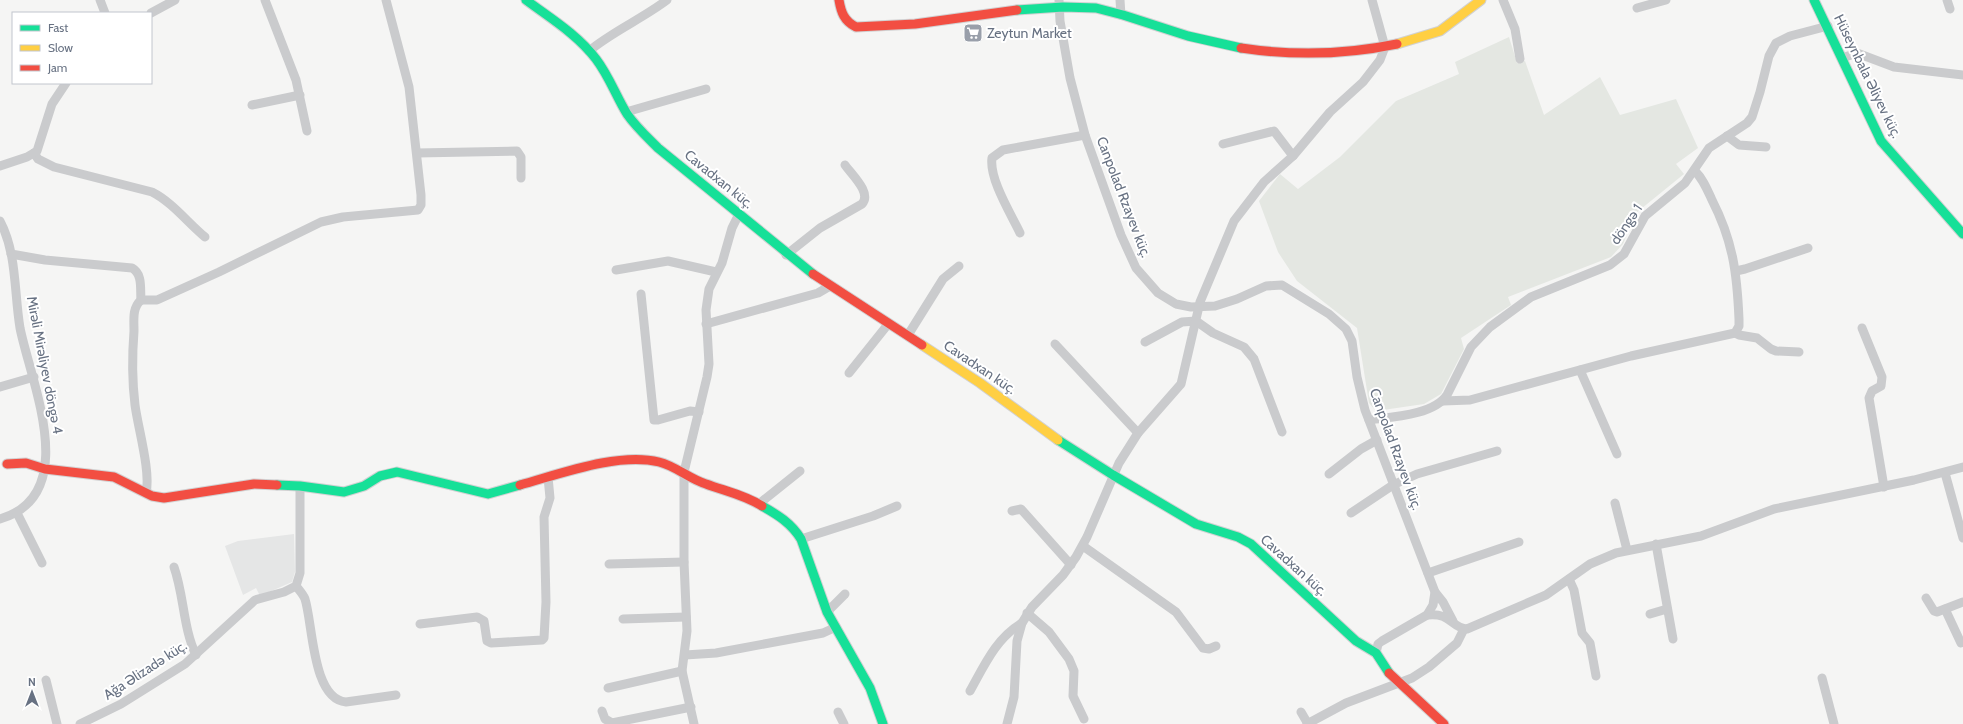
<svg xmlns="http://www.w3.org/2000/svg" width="1963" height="724" viewBox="0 0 1963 724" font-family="Cabin,sans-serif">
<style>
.built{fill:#e5e6e6}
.green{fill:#e4e7e2}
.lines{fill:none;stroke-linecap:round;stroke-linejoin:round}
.fast-casing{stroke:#d1d1d2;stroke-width:11}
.slow-casing{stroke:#d1d1d2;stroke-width:11}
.jam-casing{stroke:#d1d1d2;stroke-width:11}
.street{stroke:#cacbcd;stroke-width:9}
.fast{stroke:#16e098;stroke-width:9}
.slow{stroke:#ffcf43;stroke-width:9}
.jam{stroke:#f24e42;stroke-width:9}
.labels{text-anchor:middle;stroke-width:4;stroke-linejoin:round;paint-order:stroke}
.poi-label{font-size:14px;fill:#677182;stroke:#fff;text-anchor:start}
.street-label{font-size:14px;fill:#677182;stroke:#fff}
</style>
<rect width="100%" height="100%" fill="#f5f5f4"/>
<polygon class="built" points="294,534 295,572 292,582 260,596 256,588 243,595 225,546 238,541"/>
<polygon class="green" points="1509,37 1517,63 1525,61 1544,115 1600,77 1620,115 1676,99 1698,148 1676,164 1684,174 1636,213 1623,244 1611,257 1508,297 1511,305 1461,338 1464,349 1441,394 1424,404 1376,411 1369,403 1357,328 1297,281 1278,252 1259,201 1280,174 1298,189 1340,157 1396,101 1459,74 1455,62"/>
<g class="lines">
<g class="fast-casing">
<g id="fast">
<path d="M 526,0 C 550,18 577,34 596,59 C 609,76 616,96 627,114 C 636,127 647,137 658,148 L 813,274"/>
<polyline points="1814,0 1881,141 1963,234"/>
<polyline points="1017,10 1063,7 1096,8 1123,15 1188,36 1241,48"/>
<polyline points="1058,440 1113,475 1196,524 1238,537 1251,544 1356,641 1376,653 1389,673"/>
<polyline points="277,485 300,486 344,492 364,486 380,476 397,472 488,494 520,485"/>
<path d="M 762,506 C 778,515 791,523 801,539 L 827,612 L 870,688 L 883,724"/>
</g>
</g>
<g class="slow-casing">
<g id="slow">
<polyline points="1397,44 1440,31 1481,0"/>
<polyline points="922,345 980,383 1058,440"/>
</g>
</g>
<g class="jam-casing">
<g id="jam">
<path d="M 839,0 C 841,12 844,21 856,27 L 915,24 L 1017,10"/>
<path d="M 1241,48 C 1294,56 1344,55 1397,44"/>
<polyline points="813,274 922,345"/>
<polyline points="7,464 26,463 45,469 114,477 152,496 164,498 254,484 277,485"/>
<path d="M 520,485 C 560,474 618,452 659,462 C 676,466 689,479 706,484 C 725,491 745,495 762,506"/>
<polyline points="1389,673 1444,724"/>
</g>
</g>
<g class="street">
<polyline points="100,0 105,13"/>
<polyline points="265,0 296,80 307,131"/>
<polyline points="1059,0 1060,21 1070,78 1085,135 1121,235 1136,268 1158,293 1176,304 1191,307 1215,306 1237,299 1266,286 1282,285 1329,314 1346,329 1352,341 1357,377 1365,410 1435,592 1433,605 1427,615 1382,641 1378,644 1376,653"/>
<polyline points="1120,0 1121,15"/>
<polyline points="1503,0 1515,29 1520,59"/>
<polyline points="1947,0 1950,9"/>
<polyline points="1637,8 1666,0"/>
<polyline points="151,13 175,0"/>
<path d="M 589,51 C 613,31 642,19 667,0"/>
<polyline points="1842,58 1857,53 1894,67 1963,75"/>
<polyline points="252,105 300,95"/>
<polyline points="626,112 706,89"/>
<polyline points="1727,136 1739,145 1766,147"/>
<polyline points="1223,144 1274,131 1293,156"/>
<path d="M 34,153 L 38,159 L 54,167 L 152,192 C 172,202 188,223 205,237"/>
<polyline points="417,153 517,151 521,157 521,178"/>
<polyline points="0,166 27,157 37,151 52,104 66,83"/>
<path d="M 0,221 C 17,253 14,292 20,328 C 31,383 82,495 0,519"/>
<path d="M 1020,233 C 1011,214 989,179 992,158 L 1003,150 L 1085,135"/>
<path d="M 11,254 L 45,260 L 132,268 C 143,274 140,289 141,300 L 157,300 L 219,272 L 321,222 L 343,217 L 418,210 L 421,205 L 421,195 L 409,87 L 386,0"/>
<path d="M 786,255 L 820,228 L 862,204 C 872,193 852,175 845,165"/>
<polyline points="616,270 668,261 716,272"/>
<polyline points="1736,271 1745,269 1808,248"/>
<polyline points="641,294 654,420 658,420 690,411 699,412"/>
<path d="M 141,300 C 132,308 134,320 134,331 C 132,356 132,380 135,405 C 138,428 151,472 146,493"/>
<polyline points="706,324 818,293 830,286"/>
<polyline points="1862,328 1882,377 1881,386 1872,391 1869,398 1884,487"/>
<polyline points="1735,333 1739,335 1757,338 1771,349 1776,351 1799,352"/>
<polyline points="908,335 943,279 959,266"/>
<polyline points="1145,342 1182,322 1196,321 1213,333 1244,347 1254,359 1282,432"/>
<polyline points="1055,344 1138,433"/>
<polyline points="1580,370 1617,454"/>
<polyline points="849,373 889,323"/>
<polyline points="0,387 34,377"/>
<path d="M 1443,401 L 1470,400 L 1631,356 L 1735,333 L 1739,326 L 1739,319 C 1737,273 1733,241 1712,200 C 1707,189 1703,179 1695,171"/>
<path d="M 1369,420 C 1392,417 1434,415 1447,395 L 1471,347 L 1490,327 L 1531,297 L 1610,265 L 1624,254 L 1645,216 L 1685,183 L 1709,148 L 1747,123 L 1752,117 L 1760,92 L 1769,56 L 1776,43 L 1790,36 L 1828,26"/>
<polyline points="1945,473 1963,538"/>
<polyline points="1329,474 1361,449 1377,440"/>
<polyline points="760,503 800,471"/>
<polyline points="1615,503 1627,550"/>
<polyline points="1012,511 1021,509 1071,565"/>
<polyline points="17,513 42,563"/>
<polyline points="1351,513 1393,485 1417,474 1497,451"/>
<polyline points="801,539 873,516 897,506"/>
<polyline points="1656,544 1673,639"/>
<polyline points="1083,546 1176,612 1203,648 1209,649 1216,646"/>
<polyline points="609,564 684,562"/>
<path d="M 174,567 C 184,595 183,628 196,655"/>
<polyline points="1428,573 1519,542"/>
<polyline points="1569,579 1574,590 1582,633 1590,643 1596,676"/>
<path d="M 296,586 C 299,590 303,594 305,599 C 313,624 312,699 346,702 L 396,695"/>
<polyline points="1435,592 1443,602 1453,621"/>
<polyline points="1926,598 1934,611 1937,612 1963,602"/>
<polyline points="1945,609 1961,643"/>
<polyline points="827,612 845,594"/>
<polyline points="1027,613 1049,632 1069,659 1074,671 1073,696 1084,719"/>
<polyline points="1650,614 1667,609"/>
<path d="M 1427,615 C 1451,612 1451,628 1467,629 L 1546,595 L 1590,564 L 1616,553 L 1701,536 L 1774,509 L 1914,480 L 1963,467"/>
<polyline points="623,619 686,617"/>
<polyline points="420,624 477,617 484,621 487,641 491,643 542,640 544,638 546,602 544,517 550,498 548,477"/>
<polyline points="685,655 716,653 823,633 836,627"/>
<polyline points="1822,678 1834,724"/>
<polyline points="46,680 57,724"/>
<polyline points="608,688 682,671"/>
<path d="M 970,691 C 984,666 996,638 1022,623"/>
<polyline points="602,711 605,719 612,723 691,707"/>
<polyline points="838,712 844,724"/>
<polyline points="1301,712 1308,724"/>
<polyline points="80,724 121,704 185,664 255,600 284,592 296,586 300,573 300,486"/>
<polyline points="694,724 682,671 687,631 684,562 684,472 707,377 709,364 706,310 709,289 722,263 732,228 739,214"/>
<polyline points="1007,724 1014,697 1017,641 1022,623 1032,607 1063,575 1076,557 1087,537 1119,463 1138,433 1181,384 1200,302 1234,221 1264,182 1293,156 1330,112 1363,82 1380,60 1385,47 1372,0"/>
<polyline points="1307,724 1346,703 1412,678 1429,667 1457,643 1464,629"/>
</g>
<use href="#fast" class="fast"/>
<use href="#slow" class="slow"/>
<use href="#jam" class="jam"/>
</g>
<defs>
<g id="supermarket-square" transform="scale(1)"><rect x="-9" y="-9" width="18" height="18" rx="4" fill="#999faa" stroke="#fff"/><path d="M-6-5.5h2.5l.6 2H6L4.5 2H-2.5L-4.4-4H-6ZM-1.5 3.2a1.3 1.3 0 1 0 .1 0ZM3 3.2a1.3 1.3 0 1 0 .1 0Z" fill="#fff"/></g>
</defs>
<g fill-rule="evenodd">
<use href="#supermarket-square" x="973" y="33"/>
</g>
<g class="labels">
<g class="poi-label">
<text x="987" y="38">Zeytun Market</text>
</g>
<g class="street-label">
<text transform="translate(1868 76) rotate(64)" y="5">Hüseynbala Əliyev küç.</text>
<text transform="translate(719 179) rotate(39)" y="5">Cavadxan küç.</text>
<text transform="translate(1124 197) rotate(69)" y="5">Canpolad Rzayev küç.</text>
<text transform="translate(1626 224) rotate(-56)" y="5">döngə 1</text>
<text transform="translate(45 365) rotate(79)" y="5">Mirəli Mirəliyev döngə 4</text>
<text transform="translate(980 367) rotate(34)" y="5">Cavadxan küç.</text>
<text transform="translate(1396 449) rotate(70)" y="5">Canpolad Rzayev küç.</text>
<text transform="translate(1294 565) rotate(42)" y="5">Cavadxan küç.</text>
<text transform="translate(145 670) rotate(-33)" y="5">Ağa Əlizadə küç.</text>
</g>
</g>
<rect x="12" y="12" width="140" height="72" fill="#ffffff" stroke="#c2c6cd"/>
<rect x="20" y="25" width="20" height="6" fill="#16e098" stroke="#c2c6cd"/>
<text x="48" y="32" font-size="12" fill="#677182">Fast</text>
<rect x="20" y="45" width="20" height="6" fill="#ffcf43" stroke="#c2c6cd"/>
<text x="48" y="52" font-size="12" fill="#677182">Slow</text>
<rect x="20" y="65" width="20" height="6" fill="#f24e42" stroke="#c2c6cd"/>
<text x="48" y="72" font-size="12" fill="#677182">Jam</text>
<g transform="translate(32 692)" stroke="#ffffff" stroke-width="3" paint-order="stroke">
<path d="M0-3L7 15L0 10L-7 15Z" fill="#677182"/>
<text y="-6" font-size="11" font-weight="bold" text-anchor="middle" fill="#677182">N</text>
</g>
</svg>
